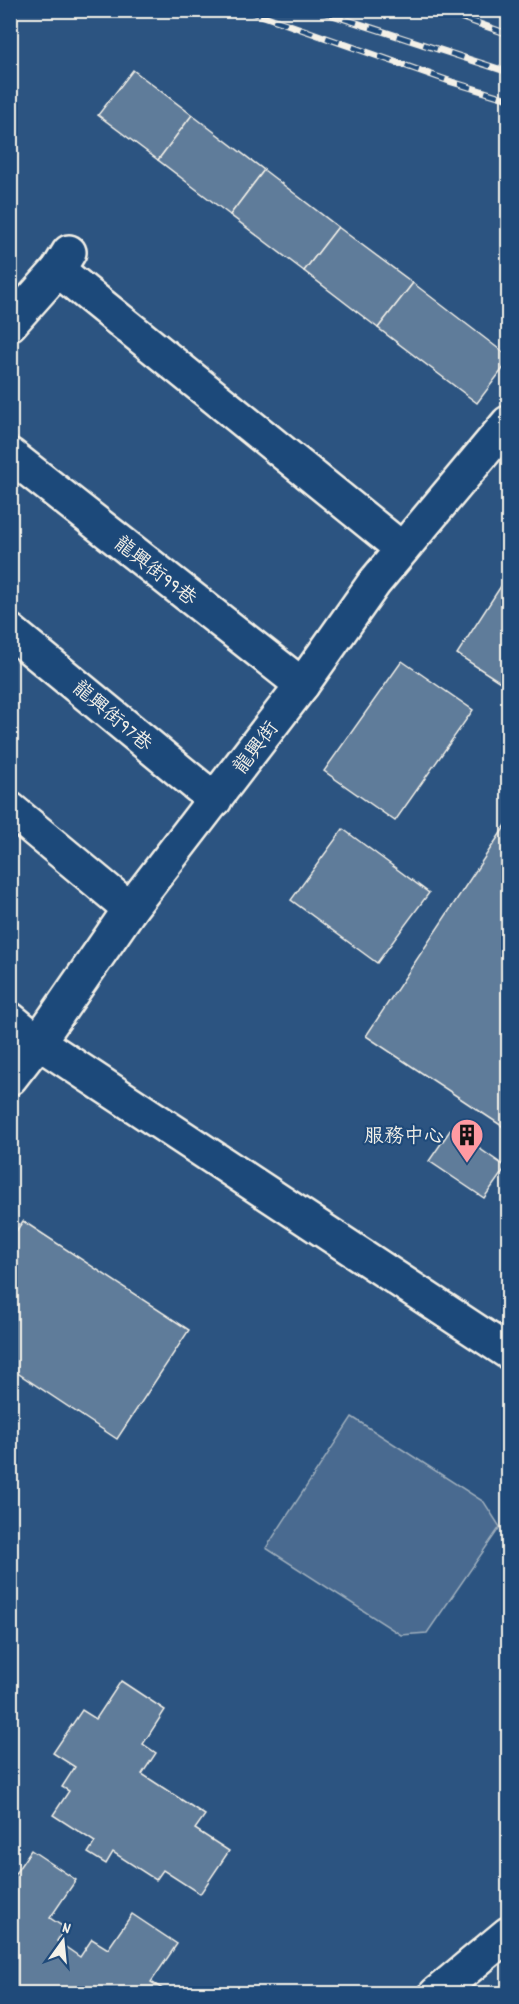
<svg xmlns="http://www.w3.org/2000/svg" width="519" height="2004" viewBox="0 0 519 2004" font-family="Dekko,'LXGW WenKai TC',sans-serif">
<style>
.green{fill:#496b90;stroke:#9eaebc;stroke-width:1.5}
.building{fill:#5e7b9a;stroke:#f4f1e8;stroke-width:1.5}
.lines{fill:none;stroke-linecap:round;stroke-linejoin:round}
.street-casing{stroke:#f4f1e8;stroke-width:38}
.secondary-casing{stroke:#f4f1e8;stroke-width:38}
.street{stroke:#1f4a7a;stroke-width:33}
.secondary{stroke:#1f4a7a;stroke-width:33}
.rail-casing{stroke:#f4f1e8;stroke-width:7}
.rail{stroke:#1f4a7a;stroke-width:4.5;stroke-dasharray:14;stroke-linecap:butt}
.labels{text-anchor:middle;stroke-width:4.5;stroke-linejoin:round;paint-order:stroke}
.street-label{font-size:20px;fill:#f4f1e8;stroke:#1f4a7a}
.poi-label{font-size:20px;fill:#f4f1e8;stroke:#1f4a7a;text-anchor:end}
</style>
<rect width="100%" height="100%" fill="#2c5481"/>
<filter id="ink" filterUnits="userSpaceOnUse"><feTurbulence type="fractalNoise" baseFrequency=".0167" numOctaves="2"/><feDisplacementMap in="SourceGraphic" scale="12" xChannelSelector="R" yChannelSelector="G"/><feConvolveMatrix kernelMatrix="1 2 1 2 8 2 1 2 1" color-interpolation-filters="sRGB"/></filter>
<g filter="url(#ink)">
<polygon class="green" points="352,1417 484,1502 500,1527 427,1633 401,1635 266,1548"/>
<g class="building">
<polygon points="133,70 192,115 158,160 98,115"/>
<polygon points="192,115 264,170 230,215 158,160"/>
<polygon points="264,170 338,227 304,271 230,215"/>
<polygon points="338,227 413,283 378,328 304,271"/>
<polygon points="413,283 508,356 508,362 477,403 378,328"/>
<polygon points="501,586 508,590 508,687 457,654"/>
<polygon points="402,661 473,710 395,821 324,771"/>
<polygon points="508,822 508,1130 366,1036"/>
<polygon points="343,829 429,893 377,963 291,900"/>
<polygon points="451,1129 506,1167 484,1198 429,1161"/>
<polygon points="23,1221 189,1330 117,1439 10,1368 10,1240"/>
<polygon points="121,1681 165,1710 143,1744 156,1753 142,1774 205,1815 195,1829 229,1851 200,1894 163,1870 156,1880 113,1852 106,1864 88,1853 95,1842 53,1815 69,1791 62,1787 75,1767 53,1753 82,1710 96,1719"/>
<polygon points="31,1850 76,1880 50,1918 65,1928 57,1941 80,1957 92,1939 108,1949 132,1914 177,1944 151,1982 166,1991 164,1994 10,1994 10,1881"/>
</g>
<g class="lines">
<g class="street-casing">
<g id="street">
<polyline points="58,270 402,549"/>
<polyline points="10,324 58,270 69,252"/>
<polyline points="10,455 302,685"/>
<polyline points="10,631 215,800"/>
<polyline points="10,809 130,909"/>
<polyline points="10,1019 38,1042 508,1352"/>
<polyline points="10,1078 38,1042 130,909 302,685 374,583 508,423"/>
</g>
</g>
<g class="secondary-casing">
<polyline id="secondary" points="436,1994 508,1934"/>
</g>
<use href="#street" class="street"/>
<use href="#secondary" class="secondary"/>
<g class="rail-casing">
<g id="rail">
<polyline points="247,10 452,82 508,99"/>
<polyline points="317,10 508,72"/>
<polyline points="440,10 508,34"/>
</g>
</g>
<use href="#rail" class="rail"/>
</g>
</g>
<defs>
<g id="building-pin" transform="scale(1.725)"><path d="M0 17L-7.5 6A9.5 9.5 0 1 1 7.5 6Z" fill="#ff9aa2" stroke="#1f4a7a"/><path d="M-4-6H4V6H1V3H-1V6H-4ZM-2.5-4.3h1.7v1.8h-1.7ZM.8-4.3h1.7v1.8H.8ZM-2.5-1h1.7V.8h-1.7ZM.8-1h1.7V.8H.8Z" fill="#111"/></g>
</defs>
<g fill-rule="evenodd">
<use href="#building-pin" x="467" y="1135"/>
</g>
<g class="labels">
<g class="street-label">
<text transform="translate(156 570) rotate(38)" y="7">龍興街99巷</text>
<text transform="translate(113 715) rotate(40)" y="7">龍興街97巷</text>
<text transform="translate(255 747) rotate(-53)" y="7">龍興街</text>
</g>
<g class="poi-label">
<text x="444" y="1142">服務中心</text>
</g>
</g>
<rect width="519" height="2004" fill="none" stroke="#1f4a7a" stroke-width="36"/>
<rect x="18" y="18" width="483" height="1968" fill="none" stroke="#f4f1e8" stroke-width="2" filter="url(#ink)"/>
<g transform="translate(63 1941) rotate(15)" stroke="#1f4a7a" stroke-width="4.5" paint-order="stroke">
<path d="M0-4.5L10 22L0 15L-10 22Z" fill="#f4f1e8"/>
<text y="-9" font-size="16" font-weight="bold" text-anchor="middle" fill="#f4f1e8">N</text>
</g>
</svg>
